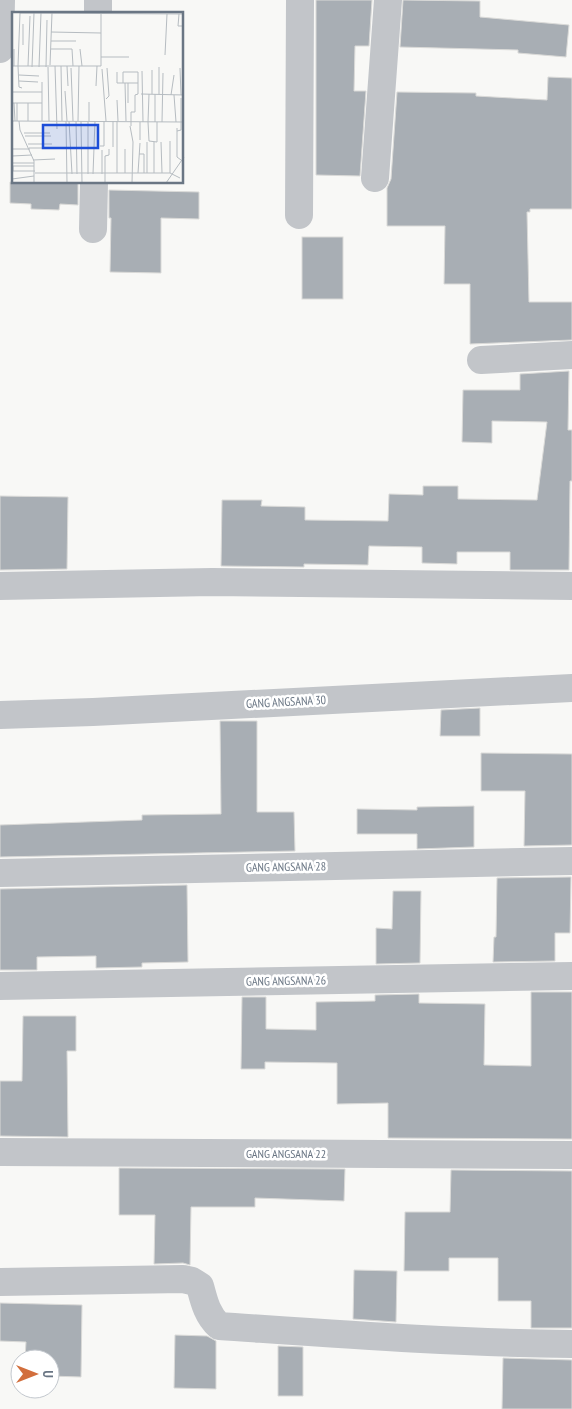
<svg xmlns="http://www.w3.org/2000/svg" width="572" height="1409" viewBox="0 0 572 1409" font-family="'PT Sans Narrow',sans-serif">
<style>
.building{fill:#a8aeb4;stroke:#dadad8}
.lines{fill:none;stroke-linecap:round;stroke-linejoin:round}
.minor{stroke:#c2c5c9;stroke-width:28}
.labels{text-anchor:middle;stroke-width:5;stroke-linejoin:round;paint-order:stroke}
.street-label{font-size:12px;fill:#6a7684;stroke:#fff}
.inset-road{fill:none;stroke:#b6bcc1;stroke-width:1}
.view{fill:#1d4ed8;fill-opacity:0.15;stroke:#1d4ed8;stroke-width:2.5}
.inset-edge{fill:none;stroke:#6a7684;stroke-width:2.5}
</style>
<rect width="100%" height="100%" fill="#f8f8f6"/>
<g class="building">
<polygon points="316,0 372,0 369,46 355,46 354,91 366,91 360,176 316,175"/>
<polygon points="403,0 480,1 480,17 569,25 566,57 518,53 518,50 400,47"/>
<polygon points="548,77 572,78 572,209 530,209 530,212 527,212 529,302 572,302 572,340 470,344 470,284 444,284 445,226 387,226 387,188 391,179 397,92 476,93 476,96 547,100"/>
<polygon points="10,182 78,182 78,205 60,204 59,210 31,209 31,204 10,203"/>
<polygon points="109,190 199,192 199,219 161,218 161,273 110,272 111,218 109,218"/>
<rect x="302" y="237" width="41" height="62"/>
<polygon points="569,371 568,430 572,430 572,481 570,481 569,570 510,570 510,552 457,552 457,564 422,563 422,547 369,546 368,565 304,564 304,567 221,566 222,500 262,500 261,506 305,507 305,520 388,521 389,494 423,495 423,486 458,486 458,499 537,500 547,422 492,421 492,443 462,442 463,390 520,390 520,374"/>
<polygon points="0,496 68,497 67,569 0,570"/>
<polygon points="480,708 480,736 440,736 441,710"/>
<polygon points="220,721 257,721 257,812 294,812 295,851 0,857 0,825 142,820 142,815 221,814"/>
<polygon points="481,753 572,754 572,845 524,846 525,791 481,791"/>
<polygon points="474,806 474,847 417,849 417,834 357,834 357,809 417,810 417,807"/>
<polygon points="571,877 570,933 555,933 555,961 493,962 494,937 496,937 497,878"/>
<polygon points="187,885 188,962 142,963 142,967 96,968 96,956 37,957 37,970 0,970 0,889"/>
<polygon points="393,891 421,891 420,963 376,964 376,928 392,929"/>
<polygon points="531,992 572,992 572,1139 388,1138 388,1103 337,1104 337,1063 265,1062 265,1069 241,1069 242,997 266,997 266,1029 316,1030 316,1002 375,1001 375,995 419,994 419,1003 485,1004 484,1065 531,1066"/>
<polygon points="23,1016 76,1016 76,1051 67,1051 68,1137 0,1136 0,1081 22,1081"/>
<polygon points="119,1168 345,1169 344,1201 255,1198 255,1207 191,1207 190,1265 183,1263 154,1264 155,1215 119,1215"/>
<polygon points="451,1170 572,1171 572,1328 531,1328 531,1301 498,1301 498,1258 449,1258 449,1271 404,1271 405,1212 450,1212"/>
<polygon points="354,1270 397,1271 396,1322 353,1319"/>
<polygon points="0,1303 82,1305 81,1377 50,1376 50,1359 25,1359 26,1342 0,1341"/>
<polygon points="175,1335 207,1336 216,1341 216,1389 174,1388"/>
<polygon points="278,1346 303,1347 303,1396 278,1396"/>
<polygon points="503,1358 572,1360 572,1409 502,1409"/>
</g>
<g class="lines">
<g class="minor">
<polyline points="98,14 98,0"/>
<polyline points="0,49 1,0"/>
<polyline points="375,178 388,0"/>
<polyline points="299,215 300,0"/>
<polyline points="93,229 94,182"/>
<polyline points="481,360 572,355"/>
<polyline points="0,586 212,582 572,586"/>
<polyline points="0,715 93,712 572,688"/>
<polyline points="0,873 572,861"/>
<polyline points="0,986 572,976"/>
<polyline points="0,1152 572,1155"/>
<path d="M 0,1282 L 183,1279 L 192,1281 L 200,1286 C 204,1301 207,1315 219,1326 C 337,1334 454,1343 572,1344"/>
</g>
</g>
<g class="labels">
<g class="street-label">
<text transform="translate(286 702) rotate(-3)" y="4">GANG ANGSANA 30</text>
<text transform="translate(286 867) rotate(-1)" y="4">GANG ANGSANA 28</text>
<text transform="translate(286 981) rotate(-1)" y="4">GANG ANGSANA 26</text>
<text x="286" y="1158">GANG ANGSANA 22</text>
</g>
</g>
<g transform="translate(12 12)">
<rect width="171" height="171" fill="#f8f8f6"/>
<path class="inset-road" d="M 8,1 L 172,2M 167,2 L 166,14 L 172,14M 39,20 L 89,21M 39,29 L 64,29M 11,33 L 11,12M 39,37 L 60,37 L 61,54M 68,37 L 70,54M 153,43 L 155,2M 89,45 L 117,45M 38,53 L 40,1M 0,54 L 89,54 L 89,2M 2,54 L 2,37M 6,54 L 8,1M 6,54 L 7,75 L 10,76M 16,54 L 18,4M 43,54 L 45,117M 49,54 L 50,109M 55,54 L 56,74M 20,55 L 22,1M 27,55 L 29,1M 34,55 L 35,8M 36,55 L 37,109M 147,55 L 147,82M 59,56 L 61,109M 168,56 L 169,83M 90,57 L 94,109M 130,59 L 131,110M 105,60 L 105,71 L 126,71M 7,63 L 27,64M 7,69 L 26,70M 30,70 L 30,109M 111,71 L 111,60 L 126,60 L 126,82 L 123,83 L 123,100 L 119,100 L 119,114M 113,71 L 114,109M 116,71 L 116,91M 84,74 L 85,54M 53,79 L 55,109M 0,80 L 30,80M 129,82 L 172,83M 140,82 L 140,58M 143,82 L 143,110M 159,83 L 162,63M 162,83 L 164,110M 94,87 L 97,84 L 95,56M 105,88 L 106,109M 0,91 L 30,91M 2,91 L 3,109M 16,91 L 16,109M 0,109 L 172,110M 5,109 L 5,91M 7,109 L 8,118 L 22,149 L 22,171M 54,109 L 55,171M 57,109 L 60,162M 64,109 L 65,162M 66,109 L 67,54M 69,109 L 70,171M 77,109 L 77,90M 105,109 L 105,161M 136,110 L 137,129 L 145,130 L 145,110M 136,110 L 137,82M 150,110 L 151,61M 118,114 L 121,130 L 120,171M 165,116 L 165,145 L 169,148M 165,119 L 169,118 L 169,86M 12,121 L 38,121M 13,124 L 39,124M 128,128 L 128,110M 158,129 L 158,161M 135,130 L 135,161M 142,130 L 142,161M 149,130 L 150,161M 16,132 L 40,132M 88,134 L 92,134 L 92,109M 101,135 L 101,109M 17,136 L 34,136M 0,137 L 18,137M 90,138 L 90,162M 127,142 L 132,142 L 132,161M 0,144 L 20,143M 21,148 L 43,147M 0,151 L 22,151M 1,154 L 1,159 L 23,159M 1,154 L 22,154M 23,161 L 158,161 L 168,166M 113,161 L 113,137M 126,161 L 128,131M 76,162 L 76,109M 81,162 L 83,109M 0,167 L 22,164M 93,171 L 93,144 L 97,143 L 97,137M 154,171 L 172,145"/>
<path class="view" d="M 31,113 L 86,113 L 86,136 L 31,136 Z"/>
<rect width="171" height="171" class="inset-edge"/>
</g>
<g transform="translate(35 1374) rotate(90)"><circle r="24" fill="#ffffff" stroke="#c3c8ce"/>
<path d="M0-4L9 19L0 12L-9 19Z" fill="#d26e3c"/>
<text y="-8" font-size="14" font-weight="bold" text-anchor="middle" fill="#6a7684">U</text>
</g>
</svg>
